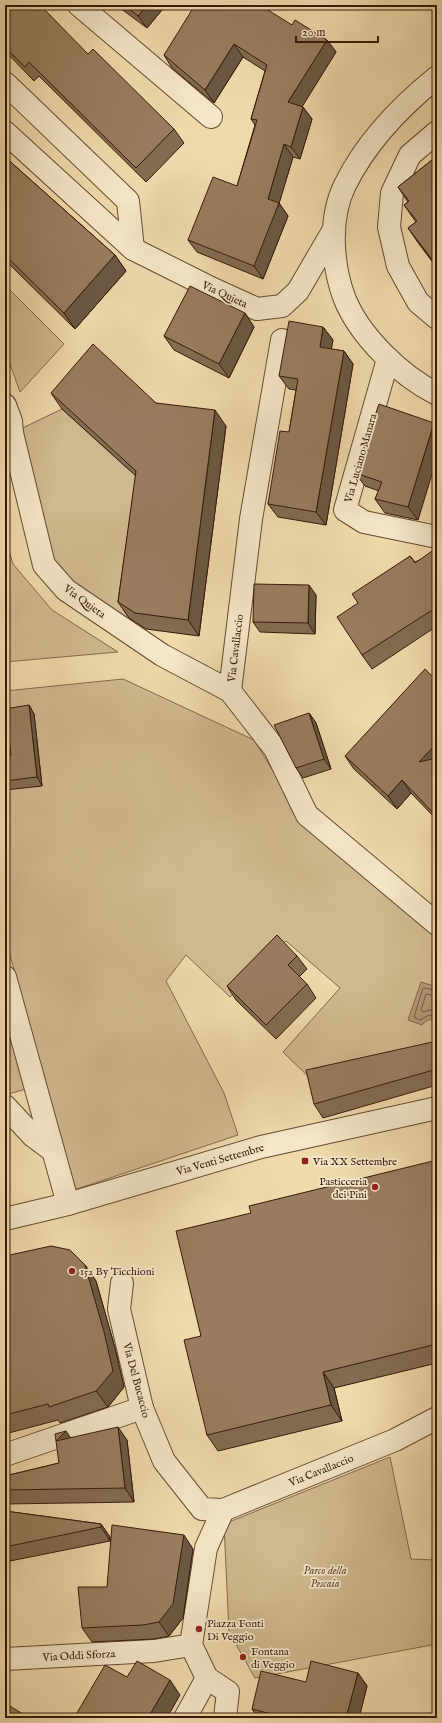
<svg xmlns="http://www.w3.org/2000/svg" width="442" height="1723" viewBox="0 0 442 1723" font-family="'IM FELL English',serif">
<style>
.green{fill:#d0b990;stroke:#84684d}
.water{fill:#b09874;stroke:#80654a}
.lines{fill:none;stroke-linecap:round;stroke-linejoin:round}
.shore{stroke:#74583f;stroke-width:1}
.minor-casing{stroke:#654832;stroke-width:24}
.minor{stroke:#f5e7c8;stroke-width:22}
.wall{fill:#826c51;stroke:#37180a}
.shaded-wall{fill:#6a5842;stroke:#37180a}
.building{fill:#977d5e;stroke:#37180a}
.poi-dot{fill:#8f2418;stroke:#f5e7c8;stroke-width:1.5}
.labels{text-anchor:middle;stroke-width:3.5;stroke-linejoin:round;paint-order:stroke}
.street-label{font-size:11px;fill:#37180a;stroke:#f5e7c8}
.poi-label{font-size:11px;fill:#37180a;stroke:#f5e7c8;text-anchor:start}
.park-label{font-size:11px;font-style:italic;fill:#654832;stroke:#f5e7c8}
</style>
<rect width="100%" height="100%" fill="#efdaab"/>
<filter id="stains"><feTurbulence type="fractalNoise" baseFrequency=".005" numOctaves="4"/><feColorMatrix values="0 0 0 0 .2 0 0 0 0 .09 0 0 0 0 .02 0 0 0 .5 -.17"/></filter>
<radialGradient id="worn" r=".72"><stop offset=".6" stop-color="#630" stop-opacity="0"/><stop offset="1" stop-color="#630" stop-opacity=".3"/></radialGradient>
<g class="green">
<polygon points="5,285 64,344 20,392 5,350"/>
<polygon points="62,409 129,470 150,470 128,627 44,565 12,433"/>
<polygon points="5,538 13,564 52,610 118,652 5,662"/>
<polygon points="123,679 254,740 296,808 437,932 437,1056 316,1084 283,1052 340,988 286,941 230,997 186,955 166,981 224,1093 238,1135 74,1190 5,937 5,691"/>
<polygon points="5,1010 26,1089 5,1095"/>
<polygon points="390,1457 411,1559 437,1560 437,1644 255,1678 229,1632 224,1524"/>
</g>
<path class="water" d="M 421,982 L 437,987 L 437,1021 C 430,1019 427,1019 422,1025 L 408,1020 Z"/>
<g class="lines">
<g class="shore">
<polyline points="437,990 423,988 414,1017 420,1020 429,1015 437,1017"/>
<polyline points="437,996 426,994 421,1010 423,1012 430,1010 437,1012"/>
</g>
<g class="minor-casing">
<g id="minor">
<polyline points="79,5 211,117"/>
<path d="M 437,77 C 401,106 366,142 345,185 C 336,203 333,226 334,247 C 335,264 338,281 344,297 C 359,336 401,376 437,394"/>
<polyline points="5,83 128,201 133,249"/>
<polyline points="5,132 133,249 213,289 257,309 282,306 298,291 333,231"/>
<polyline points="437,132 410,155 392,193 389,227 398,266 418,302 437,318"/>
<polyline points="388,359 345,510 364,522 437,537"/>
<polyline points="5,405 11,421 12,433 44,565 66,590 162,655 230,691 275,749 307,815 437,924"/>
<polyline points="230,691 251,519 282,340"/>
<polyline points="5,977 68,1204"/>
<polyline points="5,1106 33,1136 53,1151"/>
<polyline points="5,1219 68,1204 261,1147 437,1108"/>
<polyline points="122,1283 119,1309 142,1408 164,1461 202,1509 223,1510 395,1440 437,1418"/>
<polyline points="5,1455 142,1408"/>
<polyline points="191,1645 207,1678 228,1692 225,1718"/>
<polyline points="5,1659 154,1651 191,1645 206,1548 223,1510"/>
<polyline points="185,1718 207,1678"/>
</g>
</g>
<use href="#minor" class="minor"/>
</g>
<g class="wall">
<polygon points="5,5 88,54 174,129 184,143 146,182 39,76 34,81 5,51"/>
<polygon points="116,5 166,5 147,28"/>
<polygon points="292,25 327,40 336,52 302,106 312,119 300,159 293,157 279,203 288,216 263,279 197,252 188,240 237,186 255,125 251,119 265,71 243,57 214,103 172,68 164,55"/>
<polygon points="437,156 437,268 419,244 408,228 416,222 404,205 408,202 398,187"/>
<polygon points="5,157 115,255 126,271 75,329 5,260"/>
<polygon points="245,313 254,327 229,378 174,350 164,336"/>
<polygon points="323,327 333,340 331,349 344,351 353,364 326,525 278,517 268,504 289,432 296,390 289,389 279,376"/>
<polygon points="51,393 156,403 226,426 199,636 146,629 129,618 118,602 136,476 62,409"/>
<polygon points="434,423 418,520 385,513 375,499 379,491 365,486 355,473"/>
<polygon points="437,552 437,626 372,669 362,655 358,603 410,556 415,562"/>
<polygon points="316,595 315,634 260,632 253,622"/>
<polygon points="437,681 437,820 411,793 397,809 354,769 345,756"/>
<polygon points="29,705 34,714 42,786 5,790 5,756 11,755"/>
<polygon points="309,713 316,723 331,769 303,778 296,768"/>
<polygon points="297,956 307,969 299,977 307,984 316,998 276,1039 236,1000 227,986"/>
<polygon points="437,1041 437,1085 323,1118 314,1104"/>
<polygon points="437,1161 437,1363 334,1388 342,1421 218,1451 207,1435 201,1336 251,1213"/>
<polygon points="5,1256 85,1265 96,1281 115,1348 124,1387 108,1407 60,1423 58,1420 5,1434"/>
<polygon points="71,1438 127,1440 134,1502 6,1504 5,1511 101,1524 110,1537 110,1541 5,1562 5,1476 59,1463"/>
<polygon points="193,1549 183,1618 169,1636 153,1639 92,1642 82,1628 107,1587"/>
<polygon points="358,1673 367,1686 359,1718 258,1718 252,1709"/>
</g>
<g class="shaded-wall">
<polygon points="147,5 166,5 147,28 138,16"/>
<polygon points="327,40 336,52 297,115 288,102"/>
<polygon points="234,44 243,57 214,103 205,90"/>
<polygon points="303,107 312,119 300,159 291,147"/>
<polygon points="284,144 293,157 278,207 279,203 288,216 263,279 254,266 268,199"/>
<polygon points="115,255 126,271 75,329 64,313"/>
<polygon points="245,313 254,327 229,378 219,364"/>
<polygon points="323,327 333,340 329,361 320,347"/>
<polygon points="344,351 353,364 326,525 316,512"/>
<polygon points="215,410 226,426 199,636 188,620"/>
<polygon points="434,423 437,428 437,458 418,520 408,507"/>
<polygon points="309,585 316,595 315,634 308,623"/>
<polygon points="29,705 34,714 42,786 37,777"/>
<polygon points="309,713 316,723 331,769 324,759"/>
<polygon points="437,743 437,765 419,762"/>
<polygon points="402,780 411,793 397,809 388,796"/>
<polygon points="432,1244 437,1251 437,1263"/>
<polygon points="85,1265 96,1281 115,1348 124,1387 108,1407 96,1391"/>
<polygon points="323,1372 334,1388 342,1421 331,1405"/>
<polygon points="118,1427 127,1440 134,1502 125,1488"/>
<polygon points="66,1431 75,1444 56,1441"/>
<polygon points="101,1524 110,1537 110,1541 101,1527"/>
<polygon points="184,1535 193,1549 183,1618 169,1636 159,1622"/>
<polygon points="358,1673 367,1686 359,1718 346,1718"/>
<polygon points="170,1680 180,1695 167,1718 148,1718"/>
</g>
<g class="building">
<polygon points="5,5 40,5 88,54 93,49 174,129 136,168 29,62 25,67 5,47"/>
<polygon points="124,5 147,5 138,16"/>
<polygon points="195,5 260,5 292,25 295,20 327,40 288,102 303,107 291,147 284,144 268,199 279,203 254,266 188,240 213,177 237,186 257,120 251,119 267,65 234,44 205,90 164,55"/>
<polygon points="437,156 437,266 408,228 417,221 404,205 409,201 398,187"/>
<polygon points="5,157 115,255 64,313 5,255"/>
<polygon points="190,286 245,313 219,364 164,336"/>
<polygon points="289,321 323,327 320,347 344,351 316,512 268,504 280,431 289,432 298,379 279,376"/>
<polygon points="93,344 156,403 215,410 188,620 135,613 118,602 136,471 51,393"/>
<polygon points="379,404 434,423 408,507 375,499 382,482 355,473"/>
<polygon points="435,549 437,552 437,607 362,655 337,617 358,603 352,594 410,556 415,563"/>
<polygon points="254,584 309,585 308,623 253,622"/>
<polygon points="425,669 437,681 437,743 419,762 437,758 437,817 402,780 388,796 345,756"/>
<polygon points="29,705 37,777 5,781 5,756 11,755 5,709"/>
<polygon points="309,713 324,759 296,768 274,725"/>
<polygon points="277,935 297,956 288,965 307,984 266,1025 227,986"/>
<polygon points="437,1041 437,1069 314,1104 306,1070"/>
<polygon points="437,1160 437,1243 432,1244 437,1263 437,1344 323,1372 331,1405 207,1435 184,1340 201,1336 176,1231 251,1213 249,1206"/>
<polygon points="51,1246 70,1250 85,1265 104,1332 113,1371 96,1391 49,1407 48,1404 5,1415 5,1256"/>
<polygon points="118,1427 125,1488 5,1490 5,1476 59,1463 55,1434 66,1431 56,1441"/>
<polygon points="5,1511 101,1524 101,1527 5,1547"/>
<polygon points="112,1525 184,1535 173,1604 159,1622 143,1625 82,1628 78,1587 107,1587"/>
<polygon points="137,1661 170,1680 148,1718 74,1718 105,1665 127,1677"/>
<polygon points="311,1661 358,1673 346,1718 286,1718 252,1709 261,1671 306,1682"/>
<polygon points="5,1703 29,1718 5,1718"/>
</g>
<g class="poi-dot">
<rect x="301" y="1157" width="8" height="8" rx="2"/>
<circle cx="375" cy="1187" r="4"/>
<circle cx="72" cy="1271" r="4"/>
<circle cx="199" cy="1629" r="4"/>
<circle cx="243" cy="1657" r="4"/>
</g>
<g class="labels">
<g class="street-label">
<text transform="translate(225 294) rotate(25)" y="4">Via Quieta</text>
<text transform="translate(360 458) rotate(-74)" y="4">Via Luciano Manara</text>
<text transform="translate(85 601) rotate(36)" y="4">Via Quieta</text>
<text transform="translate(235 648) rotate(-83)" y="4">Via Cavallaccio</text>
<text transform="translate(220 1159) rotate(-16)" y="4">Via Venti Settembre</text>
<text transform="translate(137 1380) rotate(75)" y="4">Via Del Bucaccio</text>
<text transform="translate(321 1470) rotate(-22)" y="4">Via Cavallaccio</text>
<text transform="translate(79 1655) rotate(-3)" y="4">Via Oddi Sforza</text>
</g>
<g class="poi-label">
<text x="313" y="1165">Via XX Settembre</text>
<text x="367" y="1185" text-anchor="end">Pasticceria<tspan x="367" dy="13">dei Pini</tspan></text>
<text x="80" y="1275">152 By Ticchioni</text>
<text x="207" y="1627">Piazza Fonti<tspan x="207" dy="13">Di Veggio</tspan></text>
<text x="251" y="1655">Fontana<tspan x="251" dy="13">di Veggio</tspan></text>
</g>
<g class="park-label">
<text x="325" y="1574">Parco della<tspan x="325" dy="13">Pescaia</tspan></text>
</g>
</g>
<rect width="442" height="1723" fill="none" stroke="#efdaab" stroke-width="20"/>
<rect x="6" y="6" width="430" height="1711" fill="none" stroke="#37180a" stroke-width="2"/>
<rect x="10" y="10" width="422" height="1703" fill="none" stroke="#37180a"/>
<path d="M296 36v6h82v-6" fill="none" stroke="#37180a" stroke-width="2"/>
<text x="302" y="36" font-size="12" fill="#37180a" stroke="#f5e7c8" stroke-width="3" paint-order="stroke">20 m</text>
<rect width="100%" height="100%" filter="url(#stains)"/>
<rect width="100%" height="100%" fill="url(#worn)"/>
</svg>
